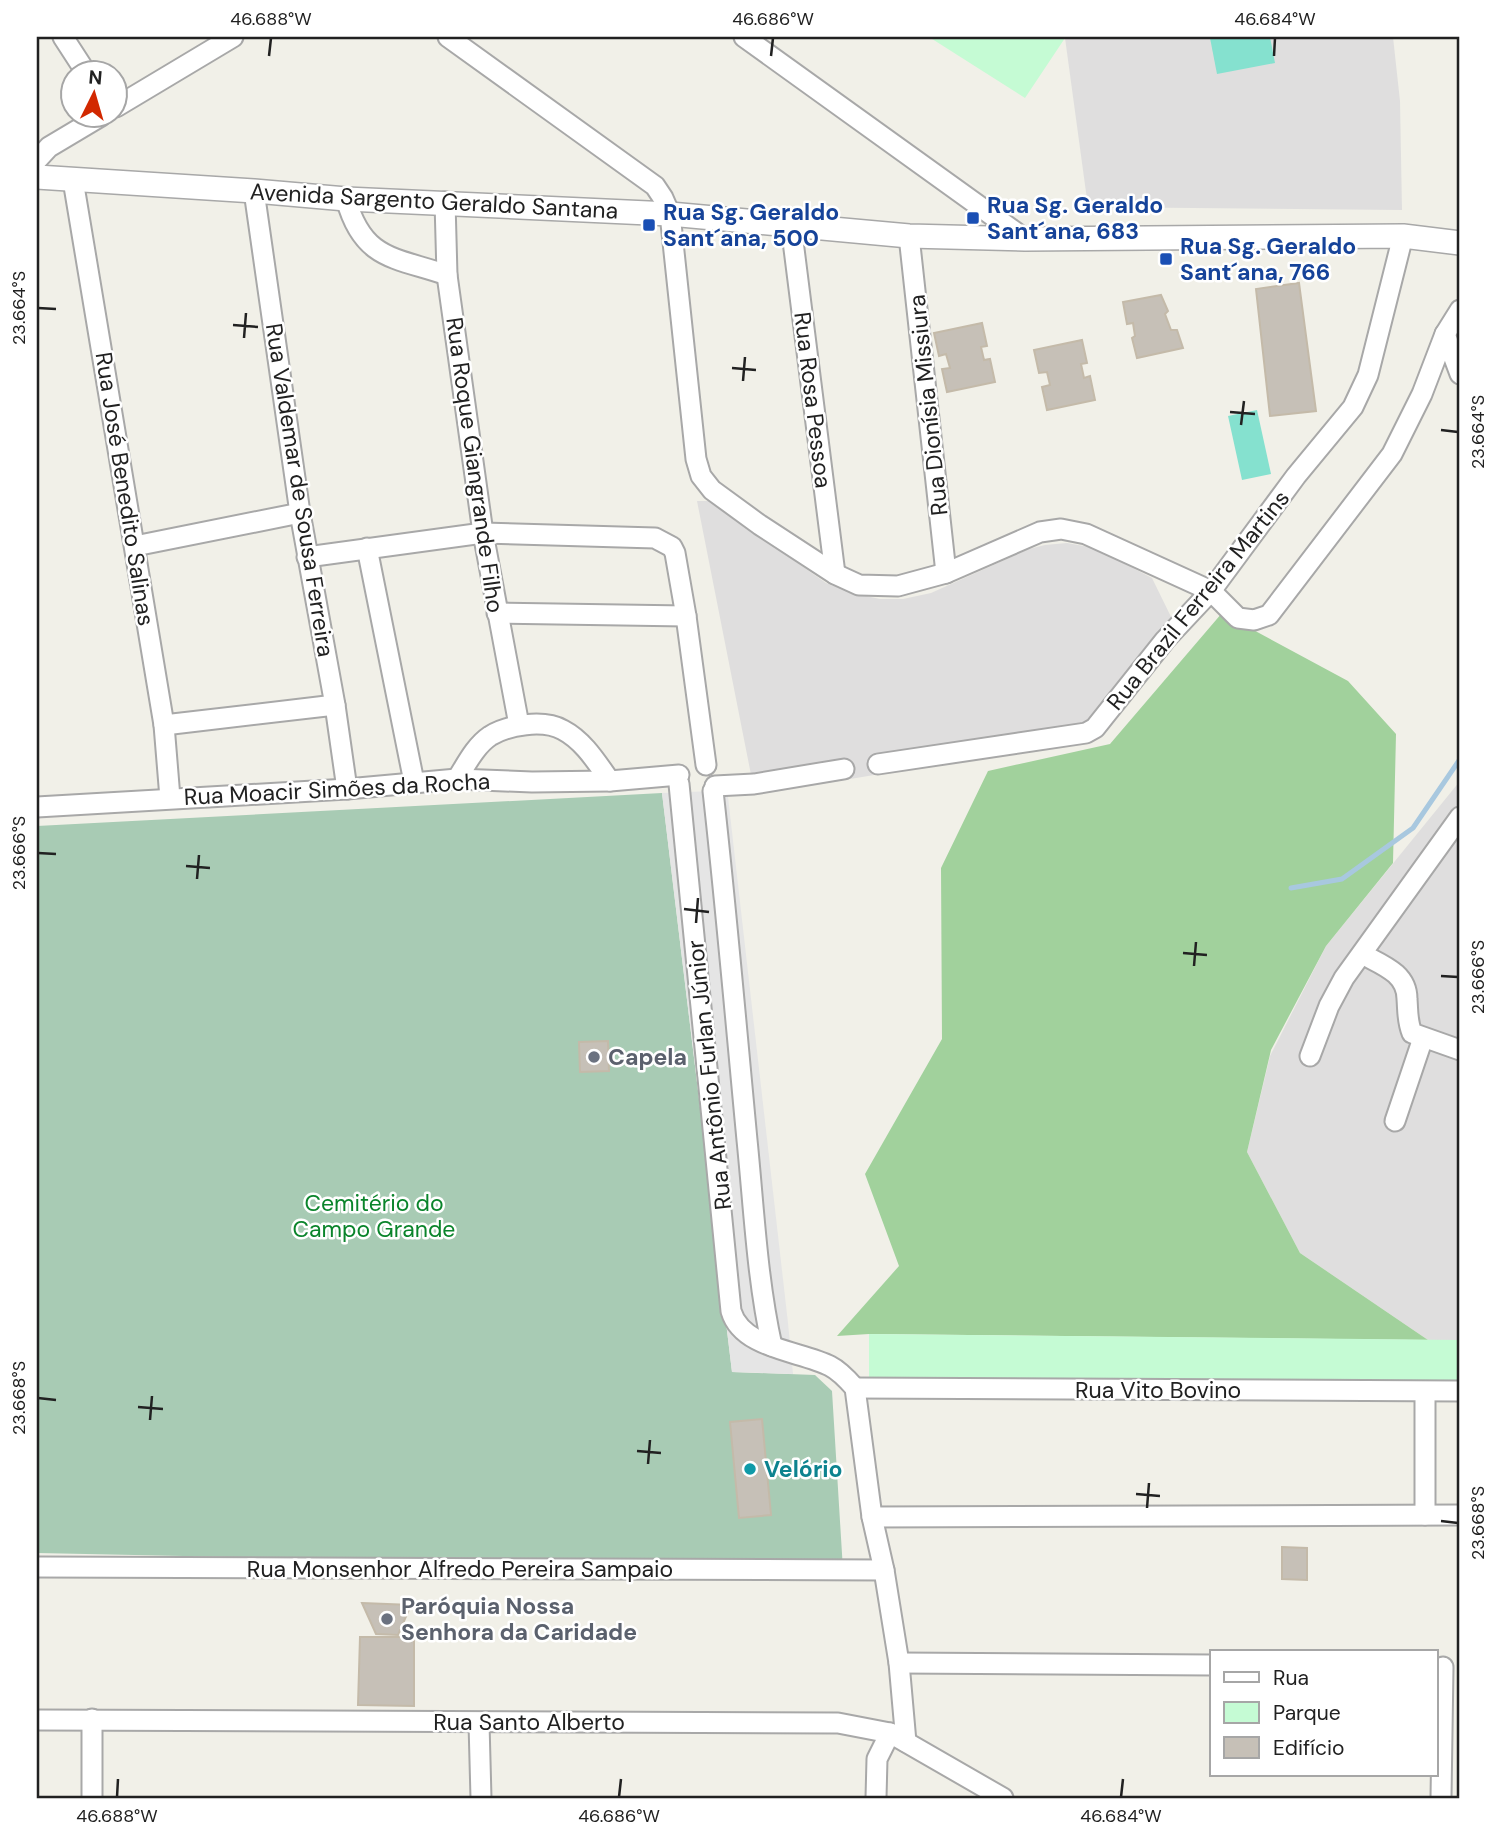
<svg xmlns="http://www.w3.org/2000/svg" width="1497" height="1835" viewBox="0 0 1497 1835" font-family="'DM Sans',sans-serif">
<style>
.residential{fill:#dfdede}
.forest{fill:#a1d19c}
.cemetery{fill:#a8cbb4}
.park{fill:#c5fbd4}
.pitch{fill:#85e1cf}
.parking{fill:#e5e5e5}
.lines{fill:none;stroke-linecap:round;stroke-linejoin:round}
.stream{stroke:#a8c8df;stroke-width:5}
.building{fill:#c6c0b7;stroke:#c4baa9;stroke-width:2}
.minor-casing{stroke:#a8a8a8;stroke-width:23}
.tertiary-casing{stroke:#a8a8a8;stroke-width:26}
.minor{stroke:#fff;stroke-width:19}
.tertiary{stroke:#fff;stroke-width:23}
.ticks{fill:none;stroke:#212121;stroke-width:2.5}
.transit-dot{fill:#1a4fb4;stroke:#fff;stroke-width:2.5}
.worship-dot{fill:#6b7280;stroke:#fff;stroke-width:2.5}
.culture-dot{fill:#0f9aa8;stroke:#fff;stroke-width:2.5}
.labels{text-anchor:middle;stroke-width:5;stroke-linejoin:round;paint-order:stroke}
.street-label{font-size:23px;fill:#212121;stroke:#fff}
.transit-label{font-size:23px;font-weight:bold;fill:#164399;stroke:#fff;text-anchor:start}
.worship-label{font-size:23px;font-weight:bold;fill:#5b616d;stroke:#fff;text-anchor:start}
.park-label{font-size:23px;fill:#0a842b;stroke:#fff}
.culture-label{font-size:23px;font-weight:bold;fill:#0d838f;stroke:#fff;text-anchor:start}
.neatline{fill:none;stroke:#212121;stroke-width:2.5}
.ticks-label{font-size:18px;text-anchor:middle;fill:#212121}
</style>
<rect width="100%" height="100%" fill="#f1f0e8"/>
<g class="residential">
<polygon points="1072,37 1393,37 1400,101 1402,210 1088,207 1065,38"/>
<polygon points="697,501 710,501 826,583 861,595 880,599 903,599 931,593 1029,549 1045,545 1067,543 1095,548 1152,578 1176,627 1095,738 755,795"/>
<polygon points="1460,781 1460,1340 1428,1340 1300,1253 1247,1152 1270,1056 1326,946"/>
</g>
<polygon class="forest" points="1222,613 1348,681 1396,734 1393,863 1326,946 1271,1050 1247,1152 1300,1253 1428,1340 869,1334 837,1336 899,1266 865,1174 942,1039 941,868 988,771 1110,744"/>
<polygon class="cemetery" points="662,793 732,1372 815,1375 832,1391 843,1570 37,1553 37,826"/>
<g class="park">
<polygon points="929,37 1072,37 1065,38 1025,98"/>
<polygon points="869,1334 1460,1340 1460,1385 869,1379"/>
</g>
<g class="pitch">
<polygon points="1217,37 1270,37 1275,63 1217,74 1210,38"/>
<polygon points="1257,410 1271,474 1242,480 1228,416"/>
</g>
<polygon class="parking" points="727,788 788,1323 793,1374 732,1372 662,793 713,791"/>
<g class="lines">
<polyline class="stream" points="1291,888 1342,879 1413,828 1460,759"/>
</g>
<g class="building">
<polygon points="1299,283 1316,411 1270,416 1256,289"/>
<polygon points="1161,295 1168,311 1165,314 1171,330 1177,330 1183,348 1137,358 1132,338 1135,336 1133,323 1127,324 1123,302"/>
<polygon points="982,323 987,346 981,347 984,360 990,359 995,382 947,392 942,369 950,368 946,354 939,356 934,333"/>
<polygon points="1082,340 1087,363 1081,364 1084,378 1090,376 1095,400 1047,410 1042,387 1050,385 1047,372 1039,373 1034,350"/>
<polygon points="608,1041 609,1071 580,1072 579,1042"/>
<polygon points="762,1419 771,1515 739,1518 730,1422"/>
<polygon points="1282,1547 1307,1548 1307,1580 1282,1579"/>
<polygon points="362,1603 411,1605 398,1635 376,1634"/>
<polygon points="360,1637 414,1637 414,1706 358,1705"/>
</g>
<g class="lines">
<g class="minor-casing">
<g id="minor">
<polyline points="63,37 87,74"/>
<polyline points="448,37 655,186 663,198 670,214 696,459 701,476 712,490 760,525 835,574 859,585 898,586 946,573 1040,532 1061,529 1086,534 1211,591 1238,618 1254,620 1269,615 1392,454 1422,394 1445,334 1460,310"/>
<polyline points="744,37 1025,239"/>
<polyline points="116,107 233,37"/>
<polyline points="37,160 49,147 101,116"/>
<polyline points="73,180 164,725 170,798"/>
<polyline points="254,191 300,513 335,705 347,789"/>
<path d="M 346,199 C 363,260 394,257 447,275"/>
<polyline points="445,202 447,275 483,533 519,725"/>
<polyline points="791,225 835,574"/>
<polyline points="909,236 946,573"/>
<polyline points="1445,334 1460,374"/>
<polyline points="135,546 300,513"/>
<polyline points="367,548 414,782"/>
<polyline points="307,557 483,533 655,538 672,547 675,553 686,616 706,765"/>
<polyline points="497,613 686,616"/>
<polyline points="164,725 335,705"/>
<polyline points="878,764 1086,733 1095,728 1165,640 1211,591 1296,476 1353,407 1368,375 1403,236"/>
<path d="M 457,779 C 466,765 475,746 490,736 C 508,725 543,719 563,730 C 584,741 597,763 610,781"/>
<path d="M 679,784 L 731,1311 C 742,1349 801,1351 830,1366 C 840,1371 848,1380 855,1388 L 872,1517 L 884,1570 L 899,1663 L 906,1742"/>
<polyline points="715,786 754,784 844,769"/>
<path d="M 713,791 C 726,907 736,1024 747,1140 C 754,1209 757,1279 772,1346"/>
<polyline points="37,807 347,789 457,779 532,782 610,781 679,775"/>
<path d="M 1362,954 C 1382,965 1407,973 1407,999 C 1408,1011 1407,1021 1412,1033 L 1460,1050"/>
<polyline points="1310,1056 1329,1006 1344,978 1460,817"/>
<polyline points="1395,1121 1423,1038"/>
<polyline points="855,1388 1460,1391"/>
<polyline points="1425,1515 1425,1392"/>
<polyline points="872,1517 1460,1515"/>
<polyline points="37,1567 884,1570"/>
<polyline points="899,1663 1212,1665"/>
<polyline points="37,1720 838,1723 890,1733 1003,1798"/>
<polyline points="479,1723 481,1798"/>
<polyline points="92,1798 92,1719"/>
<polyline points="876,1798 877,1759 890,1733"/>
<polyline points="1441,1798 1443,1667"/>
</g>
</g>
<g class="tertiary-casing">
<polyline id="tertiary" points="37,177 254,191 346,199 670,214 909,236 1025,239 1403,236 1460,243"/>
</g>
<use href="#minor" class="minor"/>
<use href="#tertiary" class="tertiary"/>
</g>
<path class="ticks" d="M 269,56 L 271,38M 771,56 L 773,38M 1274,56 L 1275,38M 38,308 L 56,309M 233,325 L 258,327M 244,338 L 246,313M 732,368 L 756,370M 743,381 L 745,357M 1230,412 L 1255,414M 1241,425 L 1244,401M 1441,430 L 1458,432M 38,853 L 56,854M 186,866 L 210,868M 197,879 L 199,855M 684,909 L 709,912M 696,923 L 698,898M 1183,953 L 1207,955M 1194,966 L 1196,942M 1441,976 L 1458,977M 38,1398 L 56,1400M 138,1407 L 163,1409M 150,1420 L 152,1396M 637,1451 L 661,1453M 648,1464 L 650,1440M 1136,1494 L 1160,1496M 1147,1508 L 1149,1483M 1441,1521 L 1458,1523M 117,1797 L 118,1779M 619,1797 L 621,1779M 1121,1797 L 1123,1779"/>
<g class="transit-dot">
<rect x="966" y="211" width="14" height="14" rx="3.5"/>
<rect x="642" y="218" width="14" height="14" rx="3.5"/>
<rect x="1159" y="252" width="14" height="14" rx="3.5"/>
</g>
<g class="worship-dot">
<circle cx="594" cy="1057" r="7"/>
<circle cx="387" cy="1619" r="7"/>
</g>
<circle class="culture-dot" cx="750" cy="1469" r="7"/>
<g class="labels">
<g class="street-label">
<text transform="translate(434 201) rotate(3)" y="8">Avenida Sargento Geraldo Santana</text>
<text transform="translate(813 400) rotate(83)" y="8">Rua Rosa Pessoa</text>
<text transform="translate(928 405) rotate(-96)" y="8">Rua Dionísia Missiura</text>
<text transform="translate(475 465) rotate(82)" y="8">Rua Roque Giangrande Filho</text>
<text transform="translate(125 489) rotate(81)" y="8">Rua José Benedito Salinas</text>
<text transform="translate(300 490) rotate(81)" y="8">Rua Valdemar de Sousa Ferreira</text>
<text transform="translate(1198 600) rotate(-51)" y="8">Rua Brazil Ferreira Martins</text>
<text transform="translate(337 789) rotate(-3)" y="8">Rua Moacir Simões da Rocha</text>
<text transform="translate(709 1075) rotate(-96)" y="8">Rua Antônio Furlan Júnior</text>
<text x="1158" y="1398">Rua Vito Bovino</text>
<text x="460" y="1577">Rua Monsenhor Alfredo Pereira Sampaio</text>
<text x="529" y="1730">Rua Santo Alberto</text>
</g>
<g class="transit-label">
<text x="987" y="213">Rua Sg. Geraldo<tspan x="987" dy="26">Sant´ana, 683</tspan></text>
<text x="663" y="220">Rua Sg. Geraldo<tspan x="663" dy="26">Sant´ana, 500</tspan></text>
<text x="1180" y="254">Rua Sg. Geraldo<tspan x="1180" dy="26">Sant´ana, 766</tspan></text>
</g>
<g class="worship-label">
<text x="608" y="1065">Capela</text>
<text x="401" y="1614">Paróquia Nossa<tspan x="401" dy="26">Senhora da Caridade</tspan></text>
</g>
<g class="park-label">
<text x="374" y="1211">Cemitério do<tspan x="374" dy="26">Campo Grande</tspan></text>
</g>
<g class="culture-label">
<text x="764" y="1477">Velório</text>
</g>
</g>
<rect width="1497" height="1835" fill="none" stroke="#ffffff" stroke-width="77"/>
<rect x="1210" y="1650" width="228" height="126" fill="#ffffff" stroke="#a6a6a6" stroke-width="2"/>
<rect x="1224" y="1672" width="35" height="10" fill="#ffffff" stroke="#a6a6a6" stroke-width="2"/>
<text x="1273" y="1685" font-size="21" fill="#212121">Rua</text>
<rect x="1224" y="1702" width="35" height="21" fill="#c5fbd4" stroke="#a6a6a6" stroke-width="2"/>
<text x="1273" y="1720" font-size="21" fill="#212121">Parque</text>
<rect x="1224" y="1737" width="35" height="21" fill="#c6c0b7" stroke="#a6a6a6" stroke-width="2"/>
<text x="1273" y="1755" font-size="21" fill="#212121">Edifício</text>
<g transform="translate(94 94) rotate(5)"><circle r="33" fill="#ffffff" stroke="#a6a6a6" stroke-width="2"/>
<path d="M0-5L12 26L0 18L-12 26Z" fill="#d22800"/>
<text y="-10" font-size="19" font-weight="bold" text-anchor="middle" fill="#212121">N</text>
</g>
<rect x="38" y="38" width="1420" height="1759" class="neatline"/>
<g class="ticks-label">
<text x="271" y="25">46.688°W</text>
<text x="773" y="25">46.686°W</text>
<text x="1275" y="25">46.684°W</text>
<text transform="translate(19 308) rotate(-90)" y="6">23.664°S</text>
<text transform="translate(1478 432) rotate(-90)" y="6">23.664°S</text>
<text transform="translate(19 853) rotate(-90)" y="6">23.666°S</text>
<text transform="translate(1478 977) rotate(-90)" y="6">23.666°S</text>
<text transform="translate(19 1398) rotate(-90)" y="6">23.668°S</text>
<text transform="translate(1478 1523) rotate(-90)" y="6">23.668°S</text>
<text x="117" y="1822">46.688°W</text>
<text x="619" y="1822">46.686°W</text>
<text x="1121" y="1822">46.684°W</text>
</g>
</svg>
